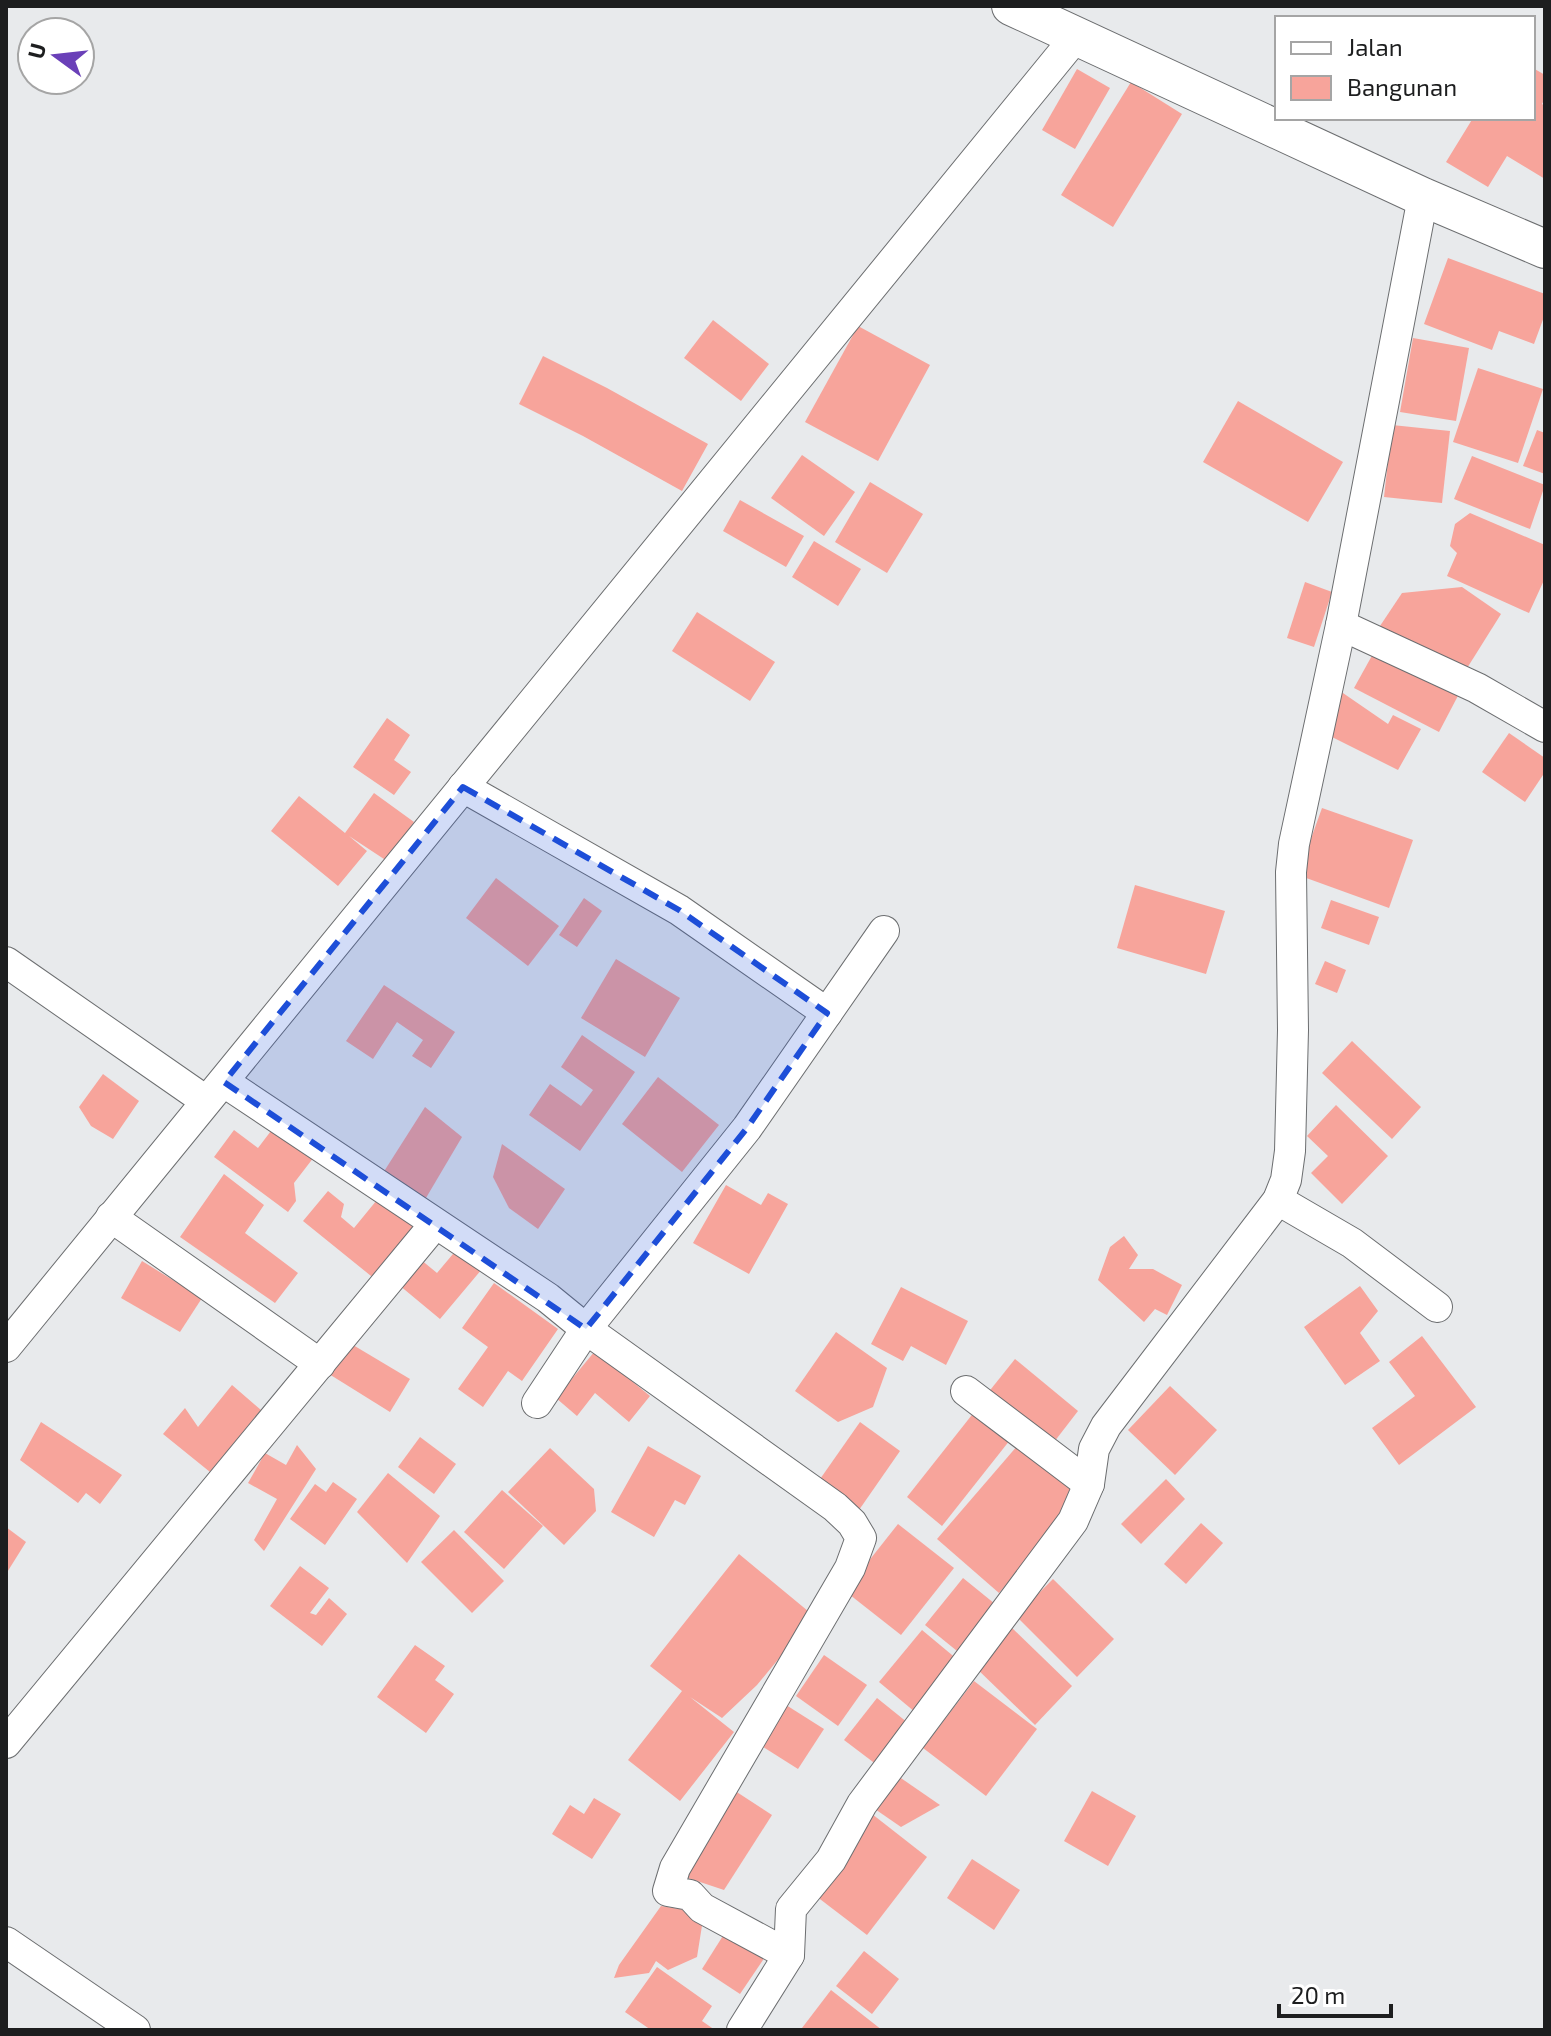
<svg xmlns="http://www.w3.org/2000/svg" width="1551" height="2036" viewBox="0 0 1551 2036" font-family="'Exo 2',sans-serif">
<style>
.building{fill:#f7a49b}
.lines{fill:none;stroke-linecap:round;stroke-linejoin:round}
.minor-casing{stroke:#6c6e70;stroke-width:32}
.tertiary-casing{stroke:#6c6e70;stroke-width:40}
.minor{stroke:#fff;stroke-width:30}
.tertiary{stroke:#fff;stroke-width:38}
.marked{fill:#1d4ed8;fill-opacity:0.2;stroke:#1d4ed8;stroke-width:6;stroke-dasharray:16 10;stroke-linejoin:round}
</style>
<rect width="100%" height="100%" fill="#e8eaec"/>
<g class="building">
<polygon points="1533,68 1545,75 1545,98 1542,104 1545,106 1545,179 1507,156 1488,187 1446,162 1473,118 1533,118"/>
<polygon points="1077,69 1110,88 1075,149 1042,130"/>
<polygon points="1131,82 1182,114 1113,227 1061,195"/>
<polygon points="1448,258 1545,294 1545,314 1534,344 1499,331 1492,350 1424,324"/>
<polygon points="713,320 769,364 741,401 684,358"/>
<polygon points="858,326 930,365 878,461 805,422"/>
<polygon points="1413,338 1469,348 1456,421 1400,412"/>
<polygon points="543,356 607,388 708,444 682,491 583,436 519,404"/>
<polygon points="1478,368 1543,389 1518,463 1453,442"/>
<polygon points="1238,401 1343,462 1308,522 1203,462"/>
<polygon points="1392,425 1450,431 1442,503 1384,497"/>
<polygon points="1537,430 1545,433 1545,474 1523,466"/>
<polygon points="802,455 855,492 824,536 771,498"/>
<polygon points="1472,456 1545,485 1530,529 1454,499"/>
<polygon points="870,482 923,514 887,573 835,542"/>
<polygon points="740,500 804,536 786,567 723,531"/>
<polygon points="1470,513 1545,545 1545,578 1529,613 1447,576 1457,553 1450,546 1455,524"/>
<polygon points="814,541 861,569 838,606 792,577"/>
<polygon points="1305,582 1332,592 1314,647 1287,638"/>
<polygon points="1462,587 1501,614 1464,673 1376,632 1402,593"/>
<polygon points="697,612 775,662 750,701 672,651"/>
<polygon points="1374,652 1461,690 1439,732 1354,688"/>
<polygon points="1340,691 1388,724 1393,715 1421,729 1398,770 1332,737"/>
<polygon points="387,718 410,735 394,760 411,772 394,795 353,767"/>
<polygon points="1509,733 1545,758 1545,772 1525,802 1482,772"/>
<polygon points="374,793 414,822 387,861 349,836 367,851 338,886 271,831 299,796 345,833"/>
<polygon points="1322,808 1413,840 1389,908 1298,875"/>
<polygon points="496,878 559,926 528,966 466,918"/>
<polygon points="1135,885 1225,911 1206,974 1117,948"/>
<polygon points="584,898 602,911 577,947 559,935"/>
<polygon points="1331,900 1379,917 1369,945 1321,928"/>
<polygon points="616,959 680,998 645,1057 581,1018"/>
<polygon points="1325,961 1346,970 1337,993 1315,984"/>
<polygon points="384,985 455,1032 431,1068 412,1056 423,1040 397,1022 373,1059 346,1041"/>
<polygon points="582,1035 635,1072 580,1151 529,1115 550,1084 581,1106 593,1090 561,1067"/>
<polygon points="1352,1041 1421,1107 1392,1139 1322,1073"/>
<polygon points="103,1074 139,1101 113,1139 91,1126 79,1107"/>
<polygon points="658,1077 719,1125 682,1172 622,1124"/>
<polygon points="1336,1105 1388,1156 1342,1204 1311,1173 1328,1156 1307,1136"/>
<polygon points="425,1107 462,1137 423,1203 383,1173"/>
<polygon points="274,1127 314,1157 294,1183 296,1201 288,1212 214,1157 234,1130 258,1148"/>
<polygon points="502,1144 565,1189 538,1229 509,1208 493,1177"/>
<polygon points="224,1174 264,1205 245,1233 298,1273 275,1303 180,1237"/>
<polygon points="726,1185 761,1205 768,1193 788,1204 749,1274 693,1243"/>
<polygon points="328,1191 344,1204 341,1217 354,1228 381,1195 419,1225 376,1280 303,1221"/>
<polygon points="1124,1236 1138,1255 1129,1269 1153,1269 1182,1285 1167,1315 1155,1309 1144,1322 1098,1280 1110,1247"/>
<polygon points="458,1248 482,1269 440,1319 399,1285 420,1259 437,1273"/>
<polygon points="142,1261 202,1298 180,1332 121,1298"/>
<polygon points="494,1283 558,1329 522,1381 508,1371 483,1407 458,1389 488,1347 462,1328"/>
<polygon points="1360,1286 1378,1311 1360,1333 1380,1361 1345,1385 1304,1327"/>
<polygon points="901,1287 968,1321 946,1365 911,1346 903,1361 871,1344"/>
<polygon points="836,1332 887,1368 873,1407 838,1422 795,1391"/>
<polygon points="1422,1336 1476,1407 1399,1465 1372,1428 1415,1396 1389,1362"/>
<polygon points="348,1342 410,1379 390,1412 329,1374"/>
<polygon points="595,1351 650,1396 629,1422 595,1393 577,1416 556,1398"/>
<polygon points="1015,1359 1078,1411 1051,1446 987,1394"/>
<polygon points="232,1385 261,1410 210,1472 163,1434 185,1408 198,1427"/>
<polygon points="1170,1386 1217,1430 1175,1475 1128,1430"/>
<polygon points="975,1411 1010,1440 942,1526 907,1497"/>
<polygon points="41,1422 122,1475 100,1504 86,1493 78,1503 20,1460"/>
<polygon points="860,1422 900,1451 859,1510 818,1482"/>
<polygon points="420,1437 456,1464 434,1494 398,1467"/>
<polygon points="1024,1438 1085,1492 999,1593 937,1539"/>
<polygon points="297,1445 316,1469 264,1551 254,1540 277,1499 248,1483 265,1453 286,1465"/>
<polygon points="648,1446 701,1476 685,1505 675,1500 654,1537 611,1512"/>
<polygon points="550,1448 594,1489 596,1511 564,1545 508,1492"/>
<polygon points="388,1473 440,1516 407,1563 357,1512"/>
<polygon points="1166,1479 1185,1499 1141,1544 1121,1524"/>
<polygon points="333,1482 357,1499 325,1545 290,1519 315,1484 326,1492"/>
<polygon points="502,1490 543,1526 504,1569 464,1532"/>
<polygon points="1201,1523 1223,1543 1186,1584 1164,1564"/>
<polygon points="898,1524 954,1568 901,1635 845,1591"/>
<polygon points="6,1527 26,1542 6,1574"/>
<polygon points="454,1530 504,1581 472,1613 421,1562"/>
<polygon points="739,1554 814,1616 757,1685 722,1718 690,1697 734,1732 680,1801 628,1760 682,1691 650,1666"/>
<polygon points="300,1566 329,1588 310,1613 316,1615 329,1598 347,1614 322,1646 270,1606"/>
<polygon points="963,1578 1000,1608 962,1655 925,1625"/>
<polygon points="1053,1579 1114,1639 1077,1677 1016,1616"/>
<polygon points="1011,1627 1072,1686 1035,1725 974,1666"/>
<polygon points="922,1630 958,1660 915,1712 879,1682"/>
<polygon points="415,1645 445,1666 435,1680 454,1694 426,1733 377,1697"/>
<polygon points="824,1655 867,1685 838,1726 796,1696"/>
<polygon points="974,1681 1037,1729 986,1796 923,1748"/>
<polygon points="775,1698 824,1729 798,1769 749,1738"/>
<polygon points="877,1698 913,1727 881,1768 844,1740"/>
<polygon points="895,1774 940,1805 901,1827 872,1807"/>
<polygon points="726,1785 772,1815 724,1890 682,1876"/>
<polygon points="1092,1791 1136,1816 1108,1866 1064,1841"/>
<polygon points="594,1798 621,1814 592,1859 552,1834 570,1805 584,1814"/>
<polygon points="872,1814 927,1857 867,1935 812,1893"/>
<polygon points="972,1859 1020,1890 994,1930 947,1898"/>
<polygon points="661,1906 704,1913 697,1957 668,1970 656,1961 649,1973 614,1978 619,1965"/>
<polygon points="726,1931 765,1957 740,1994 702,1969"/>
<polygon points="864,1951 899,1979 872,2014 836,1986"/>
<polygon points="657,1967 712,2006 702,2021 715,2030 651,2030 625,2012"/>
<polygon points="831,1990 882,2030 802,2028"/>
</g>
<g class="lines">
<g class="minor-casing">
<g id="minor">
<polyline points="1341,625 1477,688 1545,727"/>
<polyline points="463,787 679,910 827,1013"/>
<polyline points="6,962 206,1101"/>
<polyline points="224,1082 548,1298 586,1329 835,1507 852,1523 861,1538 850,1568 675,1868 668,1891 690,1895 702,1908 789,1955"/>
<polyline points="1278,1200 1352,1243 1437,1307"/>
<polyline points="111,1217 320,1364"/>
<polyline points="6,1347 1075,38"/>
<polyline points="966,1391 1089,1484"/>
<polyline points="537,1403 586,1329 747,1128 884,931"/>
<polyline points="6,1743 435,1224"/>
<polyline points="6,1942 135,2030"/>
<polyline points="742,2030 789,1955 791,1909 831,1860 862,1804 1073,1521 1089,1484 1094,1449 1106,1426 1278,1200 1286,1180 1290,1151 1293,1030 1291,872 1294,844 1341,625 1423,197"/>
</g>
</g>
<g class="tertiary-casing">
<polyline id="tertiary" points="1011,6 1423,197 1545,249"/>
</g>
<use href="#minor" class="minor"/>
<use href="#tertiary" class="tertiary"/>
</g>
<path class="marked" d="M 463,787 L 679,910 L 827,1013 L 747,1128 L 586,1329 L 224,1082 Z"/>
<rect width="1551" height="2036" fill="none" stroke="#1d1e1f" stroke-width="16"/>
<rect x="1275" y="16" width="260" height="104" fill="#ffffff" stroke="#a5a5a5" stroke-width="2"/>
<rect x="1291" y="42" width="40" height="12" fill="#ffffff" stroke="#a5a5a5" stroke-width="2"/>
<text x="1347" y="56" font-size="24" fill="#1d1e1f">Jalan</text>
<rect x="1291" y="76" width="40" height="24" fill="#f7a49b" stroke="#a5a5a5" stroke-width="2"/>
<text x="1347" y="96" font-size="24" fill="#1d1e1f">Bangunan</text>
<g transform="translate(56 56) rotate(285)"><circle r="38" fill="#ffffff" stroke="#a5a5a5" stroke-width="2"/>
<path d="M0-6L14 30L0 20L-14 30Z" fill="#6a40b8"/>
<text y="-12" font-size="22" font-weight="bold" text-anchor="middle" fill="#1d1e1f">U</text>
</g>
<path d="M1279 2004v12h112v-12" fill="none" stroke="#1d1e1f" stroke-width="4"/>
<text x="1291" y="2004" font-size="24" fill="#1d1e1f" stroke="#ffffff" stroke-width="6" paint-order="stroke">20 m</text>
</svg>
